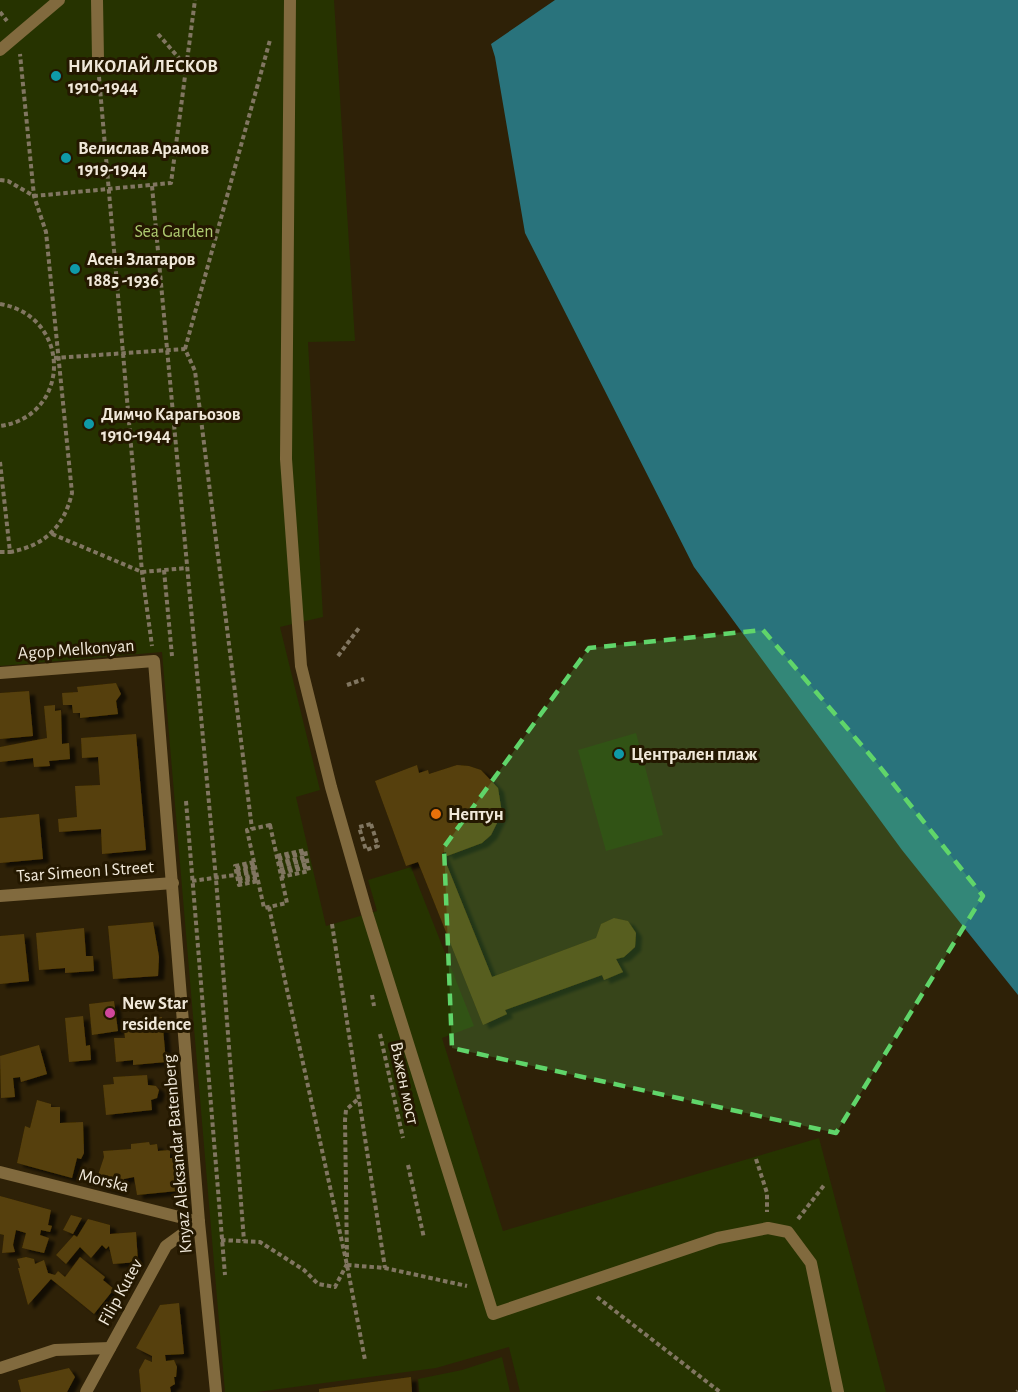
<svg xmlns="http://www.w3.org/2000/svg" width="1018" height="1392" viewBox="0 0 1018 1392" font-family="'Alegreya Sans',sans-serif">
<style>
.green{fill:#263300}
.water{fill:#29737c}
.building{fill:#563f0a;filter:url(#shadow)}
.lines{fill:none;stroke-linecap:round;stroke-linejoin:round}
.path{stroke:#817661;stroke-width:4;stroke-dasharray:4.5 3;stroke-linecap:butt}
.pedestrian{stroke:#816a3e;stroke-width:12}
.minor{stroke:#816a3e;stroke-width:12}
.marked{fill:#60d56a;fill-opacity:0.2;stroke:#60d56a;stroke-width:4.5;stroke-dasharray:12 8;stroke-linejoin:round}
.culture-dot{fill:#0f9aa8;stroke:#241800;stroke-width:2}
.food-dot{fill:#e8710a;stroke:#241800;stroke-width:2}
.hotel-dot{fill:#d1479c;stroke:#241800;stroke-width:2}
.labels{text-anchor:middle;stroke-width:6;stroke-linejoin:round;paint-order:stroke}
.poi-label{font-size:18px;font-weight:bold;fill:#f0e8d9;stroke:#241800;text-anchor:start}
.park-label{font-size:18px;fill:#aecb70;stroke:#241800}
.street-label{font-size:18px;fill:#f0e8d9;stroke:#241800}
</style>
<defs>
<filter id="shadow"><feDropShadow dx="6" dy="4" stdDeviation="1.5" flood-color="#0009"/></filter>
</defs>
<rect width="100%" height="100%" fill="#2e2107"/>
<g class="green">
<polygon points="0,0 334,0 355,341 308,342 323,617 280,627 320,790 296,797 326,926 377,911 368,880 411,867 474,1026 442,1038 503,1231 819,1138 886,1392 520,1392 509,1347 436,1368 257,1392 225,1392 162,652 0,666"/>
<polygon points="636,733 663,835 606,851 578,750"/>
<polygon points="502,1357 510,1392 419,1392 418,1379 462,1370"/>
</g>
<polygon class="water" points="555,0 1018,0 1018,995 902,850 694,567 525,233 495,57 491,44"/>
<g class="building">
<polygon points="116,683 121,694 116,701 118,714 80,718 80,713 73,713 72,705 63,705 62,693 78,692 77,687"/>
<polygon points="29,691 33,736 0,739 0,693"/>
<polygon points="55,705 55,711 61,710 62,744 69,743 70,759 49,761 50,766 34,767 33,758 0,762 0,747 47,738 44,706"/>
<polygon points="136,734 146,850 102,854 101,829 59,832 58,819 77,817 75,786 100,785 98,757 82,758 81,738"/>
<polygon points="417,765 419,773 428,770 429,774 457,765 469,766 481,770 498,788 502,813 491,835 482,843 447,856 446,852 442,853 492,977 596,938 601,924 614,918 628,921 636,933 635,947 624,957 616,959 623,972 604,980 602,975 505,1010 507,1014 483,1025 418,862 406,866 375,781"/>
<polygon points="39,814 43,859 0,863 0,818"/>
<polygon points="153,922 159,957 158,976 113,979 108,926"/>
<polygon points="84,928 86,956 93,956 94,971 65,973 65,968 39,970 36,933"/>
<polygon points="24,934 29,981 0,984 0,936"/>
<polygon points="114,1001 118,1031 92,1035 89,1004"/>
<polygon points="83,1016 86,1046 90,1045 91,1060 69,1062 65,1018"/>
<polygon points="162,1017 166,1062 133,1065 133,1060 116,1062 114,1038 125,1038 123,1020"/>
<polygon points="39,1045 47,1074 21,1082 20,1077 13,1078 15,1097 1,1098 0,1056"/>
<polygon points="147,1075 148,1085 156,1086 159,1090 157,1098 151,1100 152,1110 106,1115 103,1085 114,1084 113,1077"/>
<polygon points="37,1100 51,1104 51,1107 60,1107 60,1123 83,1122 84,1153 81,1159 77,1158 72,1178 17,1163 25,1126 30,1128"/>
<polygon points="149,1142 150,1145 157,1144 158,1151 170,1150 170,1158 175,1158 177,1191 137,1195 134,1177 124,1179 120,1191 95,1184 104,1157 103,1151 131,1149 131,1144"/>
<polygon points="0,1196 51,1210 48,1225 52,1226 50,1232 41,1230 40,1235 49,1238 44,1253 22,1248 26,1233 16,1230 13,1245 15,1252 2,1253 4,1235 0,1234"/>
<polygon points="71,1215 82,1218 73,1234 63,1230"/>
<polygon points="88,1219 110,1225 110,1234 136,1232 138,1262 113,1264 109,1246 106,1249 102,1245 91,1258 80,1247 66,1264 56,1255 74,1235 77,1237"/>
<polygon points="26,1257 34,1259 35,1264 44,1260 48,1273 55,1275 58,1271 65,1277 80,1257 105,1277 103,1280 114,1289 94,1314 51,1279 28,1305 18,1268 20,1268 17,1259"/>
<polygon points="179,1303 184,1354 165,1355 166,1361 174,1360 177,1367 176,1377 174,1377 175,1384 170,1387 171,1392 141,1392 139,1370 145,1359 152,1362 152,1356 136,1348 160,1305"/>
<polygon points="69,1368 75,1377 67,1392 21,1392 18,1380"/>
<polygon points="411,1377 412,1392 319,1392 319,1389"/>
</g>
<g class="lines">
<g class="path">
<polyline points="0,12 7,21"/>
<polyline points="158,34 185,65"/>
<polyline points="99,77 142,572 152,646"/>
<polyline points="0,180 8,181 34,196 171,183 195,0"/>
<polyline points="152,186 216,879 244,1241"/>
<path d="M 0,304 C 72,316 72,416 0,426"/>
<polyline points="185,349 270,40"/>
<polyline points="54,358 185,349 195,371 252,829"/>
<path d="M 0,462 L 10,552 C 44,546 64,527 72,493 L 46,232 L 34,196 L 20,54"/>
<polyline points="52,534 142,572 187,568"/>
<polyline points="0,552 10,552"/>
<polyline points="164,570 172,656"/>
<polyline points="338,656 359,628"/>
<polyline points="347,685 364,679"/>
<polyline points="186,801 225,1275"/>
<polygon points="371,824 378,846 366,850 359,827"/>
<polygon points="270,825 287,903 264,908 247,830"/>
<polyline points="277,856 305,850 309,871 281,877"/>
<polyline points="278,859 305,853"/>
<polyline points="254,862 235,866 239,885 258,881"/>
<polyline points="278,863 306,857"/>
<polyline points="279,866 307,860"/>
<polyline points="236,869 255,865"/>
<polyline points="280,870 308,864"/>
<polyline points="236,872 255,868"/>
<polyline points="281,873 308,867"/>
<polyline points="238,879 257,875"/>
<polyline points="192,881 256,872"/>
<polyline points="238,882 257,878"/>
<polyline points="269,907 347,1265 365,1360"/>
<polyline points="332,924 385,1268"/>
<polyline points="372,995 374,1006"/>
<polyline points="380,1034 403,1138"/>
<polyline points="756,1159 767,1193 767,1212"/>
<polyline points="408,1165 424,1238"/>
<polyline points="798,1219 825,1184"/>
<polyline points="221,1240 260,1242 304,1270 318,1284 335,1287 347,1264"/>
<polyline points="347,1257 345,1120 346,1110 359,1098"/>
<polyline points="347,1265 385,1268 467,1286"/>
<polyline points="597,1297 720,1392"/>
<polyline points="1017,1392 1018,1391"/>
</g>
<g class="pedestrian">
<polyline points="97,0 98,59"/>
<polyline points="290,0 286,459 301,666 331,787 367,913 493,1314 718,1238 768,1228 788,1232 811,1263 838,1392"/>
<polyline points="0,50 59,0"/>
</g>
<g class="minor">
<polyline points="0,673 154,661 199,1222 216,1392"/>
<polyline points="0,896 173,883"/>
<polyline points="0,1172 199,1222"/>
<polyline points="0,1368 55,1350 110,1348"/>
<polyline points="86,1392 166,1246 199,1222"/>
</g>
</g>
<path class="marked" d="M 763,630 L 876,762 L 983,896 L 836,1133 L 452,1048 L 444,847 L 589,648 Z"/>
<g class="culture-dot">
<circle cx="56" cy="76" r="6"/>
<circle cx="66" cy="158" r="6"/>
<circle cx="75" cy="269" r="6"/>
<circle cx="89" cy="424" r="6"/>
<circle cx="619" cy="754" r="6"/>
</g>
<circle class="food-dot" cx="436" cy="814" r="6"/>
<circle class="hotel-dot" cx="110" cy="1013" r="6"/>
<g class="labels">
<g class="poi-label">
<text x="68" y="72">НИКОЛАЙ ЛЕСКОВ<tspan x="68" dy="21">1910-1944</tspan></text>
<text x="78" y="154">Велислав Арамов<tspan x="78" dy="21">1919-1944</tspan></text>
<text x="87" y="265">Асен Златаров<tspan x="87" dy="21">1885 -1936</tspan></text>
<text x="101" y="420">Димчо Карагьозов<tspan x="101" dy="21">1910-1944</tspan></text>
<text x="631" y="760">Централен плаж</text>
<text x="448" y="820">Нептун</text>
<text x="122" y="1009">New Star<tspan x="122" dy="21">residence</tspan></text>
</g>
<g class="park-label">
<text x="174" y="237">Sea Garden</text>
</g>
<g class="street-label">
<text transform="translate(76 649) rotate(-4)" y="6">Agop Melkonyan</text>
<text transform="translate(85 871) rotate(-4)" y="6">Tsar Simeon I Street</text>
<text transform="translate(405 1083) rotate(78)" y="6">Въжен мост</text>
<text transform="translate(177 1154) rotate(-95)" y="6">Knyaz Aleksandar Batenberg</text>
<text transform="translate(104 1180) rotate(14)" y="6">Morska</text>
<text transform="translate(120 1292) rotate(-61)" y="6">Filip Kutev</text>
</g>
</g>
</svg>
